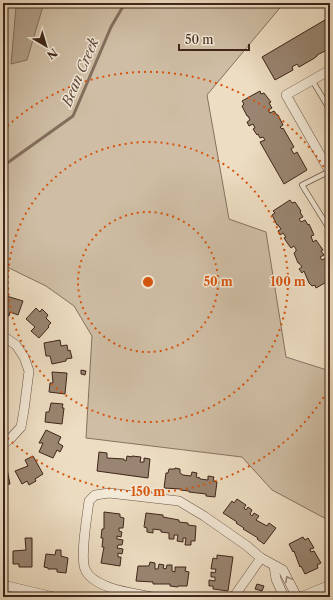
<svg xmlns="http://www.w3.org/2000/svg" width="333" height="600" viewBox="0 0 333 600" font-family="'Libre Caslon Text',serif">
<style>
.green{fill:#cfbea5;stroke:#867260}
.water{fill:#b29e89;stroke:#846e5d}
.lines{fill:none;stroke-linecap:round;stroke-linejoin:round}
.stream{stroke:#846e5d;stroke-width:3}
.building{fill:#998571;stroke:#3e251a}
.service-casing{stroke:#6a5344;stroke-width:6}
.minor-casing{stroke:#6a5344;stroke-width:10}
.service{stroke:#f3e9d7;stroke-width:4.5}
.minor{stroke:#f3e9d7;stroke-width:9}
.oneway{stroke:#988778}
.ring{fill:none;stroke:#d7540d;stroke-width:2;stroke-dasharray:2 4}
.labels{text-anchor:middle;stroke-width:3;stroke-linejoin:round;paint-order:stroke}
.water-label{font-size:14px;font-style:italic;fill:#61493b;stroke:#f3e9d7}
.centre{fill:#d7540d;stroke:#f3e9d7;stroke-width:2}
.ring-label{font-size:12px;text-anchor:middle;font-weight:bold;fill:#d7540d;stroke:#f3e9d7;stroke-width:3;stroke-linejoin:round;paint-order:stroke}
</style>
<rect width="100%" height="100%" fill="#edddc2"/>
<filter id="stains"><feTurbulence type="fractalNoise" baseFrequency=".005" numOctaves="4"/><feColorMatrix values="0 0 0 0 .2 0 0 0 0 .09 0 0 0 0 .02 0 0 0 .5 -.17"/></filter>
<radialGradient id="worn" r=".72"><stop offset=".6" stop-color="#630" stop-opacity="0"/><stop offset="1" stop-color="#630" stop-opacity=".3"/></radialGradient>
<polygon class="green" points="3,3 284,3 207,95 229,219 266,232 286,357 330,371 330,521 272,490 242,457 86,438 92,336 74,306 46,286 7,267 3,268"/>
<polygon class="water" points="43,6 27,60 11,64 16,7"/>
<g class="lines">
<polyline class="stream" points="3,166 73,116 111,27 125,3"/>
</g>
<g class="building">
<polygon points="330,17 330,48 329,49 317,55 317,56 313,59 299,67 297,64 292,67 293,70 275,80 262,57"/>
<polygon points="260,91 261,94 264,93 271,102 269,103 272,108 268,110 270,113 274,111 277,115 278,115 283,125 280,127 282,129 283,128 294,147 291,149 294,154 297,152 307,170 284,184 260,142 265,140 263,137 260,138 258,134 257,135 253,129 255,128 253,124 249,126 247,122 250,120 248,116 247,116 242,106 244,104 242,101"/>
<polygon points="290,200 292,203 295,202 301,211 300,212 303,217 299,219 301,222 305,220 308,225 309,224 314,235 311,236 313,242 316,240 323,250 321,251 324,255 320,257 322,260 326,258 329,263 330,262 330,280 316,288 315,285 312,286 309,283 304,271 302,273 299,269 302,267 299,263 298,263 294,253 296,251 296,249 294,246 291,248 288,244 284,238 286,237 283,233 280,235 278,231 281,229 278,225 277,225 272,215 275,213 273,211"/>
<polygon points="3,295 23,301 18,315 10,312 9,316 3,314"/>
<polygon points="36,308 40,312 42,309 48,315 46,318 51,323 48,326 49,327 39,338 31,331 35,327 26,319"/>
<polygon points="60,340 61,346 67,345 68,351 70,350 72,358 66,359 66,361 52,364 50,356 46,356 44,343"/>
<polygon points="81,370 86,371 85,375 81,374"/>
<polygon points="52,372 67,373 65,394 49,392 50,383 53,383"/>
<polygon points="5,388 7,397 3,398 3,389"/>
<polygon points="51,403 63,404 62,408 64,408 62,424 45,422 46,412 49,412"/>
<polygon points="46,430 61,437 58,443 63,446 60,452 57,450 53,458 39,452 43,443 39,443"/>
<polygon points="99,452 107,453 107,458 124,459 124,460 126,461 127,456 132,457 132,456 141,457 140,462 144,462 144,458 150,459 148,478 97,471"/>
<polygon points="33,456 43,474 35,479 36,481 29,485 27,481 22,484 15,471 28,466 25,460"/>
<polygon points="175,468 180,469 180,473 183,475 191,476 192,472 197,473 196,477 200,478 200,479 208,480 208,476 214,477 213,481 217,482 215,497 206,496 206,494 189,492 189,491 181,490 181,489 164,488 166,473 168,473 169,469 175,469"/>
<polygon points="7,469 10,484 3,485 3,470"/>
<polygon points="237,499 246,505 244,508 246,510 248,507 252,510 250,514 252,516 254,513 259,516 256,520 267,526 269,523 276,528 264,544 257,539 258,538 243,529 244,528 236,523 237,522 223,513 232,501 234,503"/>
<polygon points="104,512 120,514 120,517 124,518 123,528 119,528 119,531 122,532 121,537 117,536 117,539 123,540 122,545 118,545 117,548 123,549 122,554 118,553 118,557 121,557 120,566 101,563 104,547 102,547 103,538 101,538 102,529 104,529"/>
<polygon points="146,513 163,515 163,517 179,520 179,522 188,523 188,525 196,526 195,541 191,541 191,545 185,545 186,538 183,538 183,542 177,541 178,535 174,535 174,539 169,539 169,533 161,532 161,530 153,529 153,533 147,532 147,528 144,527"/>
<polygon points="303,537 305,540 308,538 314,548 310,549 311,552 314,551 321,563 317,565 318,568 305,574 301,566 300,567 294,551 293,552 289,544"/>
<polygon points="25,538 32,538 32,567 19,567 19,564 13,564 13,551 26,550"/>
<polygon points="56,550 61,550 61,556 68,558 66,573 57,572 57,569 48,569 48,568 44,567 46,554 55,555"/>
<polygon points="217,555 233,557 228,591 213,589 213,586 209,586 209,580 215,581 215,577 211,577 211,572 215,573 216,569 211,569 212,563 213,558 217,559"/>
<polygon points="150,562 155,563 155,569 158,569 159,564 164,565 163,568 166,569 167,565 172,565 172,571 175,572 175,567 186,567 185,571 189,572 187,586 178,586 178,587 170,586 170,584 153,584 153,582 136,581 138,566 149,566"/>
<polygon points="257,584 264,586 262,591 255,589"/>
</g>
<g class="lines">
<g class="service-casing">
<g id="service">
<polyline points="312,80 330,110"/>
<polyline points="330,171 302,185 330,230"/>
</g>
</g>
<g class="minor-casing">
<g id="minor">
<polyline points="330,70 286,95 330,172"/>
<polyline points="3,336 16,345 24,357 29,371 24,410 21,427 10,439 3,444"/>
<polyline points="274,566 276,579 284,597"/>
<polyline points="3,585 54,597"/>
<path d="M 152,597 C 134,593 93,589 85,569 C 80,555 87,518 89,501 L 95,495 L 109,493 L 179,501 L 204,516 L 247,546 L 261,558 L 283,570 L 297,597"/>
<polyline points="231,597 235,595 261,558"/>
<polyline points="301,597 330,585"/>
</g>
</g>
<use href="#service" class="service"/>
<use href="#minor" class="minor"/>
</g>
<defs><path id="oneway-chevron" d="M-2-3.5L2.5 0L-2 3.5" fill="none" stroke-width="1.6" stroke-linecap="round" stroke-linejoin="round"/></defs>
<use class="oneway" href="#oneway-chevron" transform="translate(288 579) rotate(-118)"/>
<g class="ring">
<circle cx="148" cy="282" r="70"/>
<circle cx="148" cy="282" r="140"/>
<path d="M330 387A210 210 0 0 1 3 434M3 130A210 210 0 0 1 330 177"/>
</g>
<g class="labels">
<g class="water-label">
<text transform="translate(80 72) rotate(-67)" y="5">Bean Creek</text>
</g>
</g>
<circle cx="148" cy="282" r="6" class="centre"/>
<g class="ring-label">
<text x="218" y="286">50 m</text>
<text x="288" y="286">100 m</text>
<text x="148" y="496">150 m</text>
</g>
<rect width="333" height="600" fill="none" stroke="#edddc2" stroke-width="16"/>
<rect x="4" y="4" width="325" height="592" fill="none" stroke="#3e251a" stroke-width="2"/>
<rect x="8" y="8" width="317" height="584" fill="none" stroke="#3e251a"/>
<g transform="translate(46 46) rotate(142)" stroke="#f3e9d7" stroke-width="3" paint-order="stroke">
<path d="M0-3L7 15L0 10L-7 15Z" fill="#3e251a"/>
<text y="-6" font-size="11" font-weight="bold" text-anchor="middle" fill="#3e251a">N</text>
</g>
<path d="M179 44v6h70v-6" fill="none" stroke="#3e251a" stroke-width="2"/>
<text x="185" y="44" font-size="12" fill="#3e251a" stroke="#f3e9d7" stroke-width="3" paint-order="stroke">50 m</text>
<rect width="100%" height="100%" filter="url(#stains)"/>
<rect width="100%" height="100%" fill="url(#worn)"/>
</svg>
